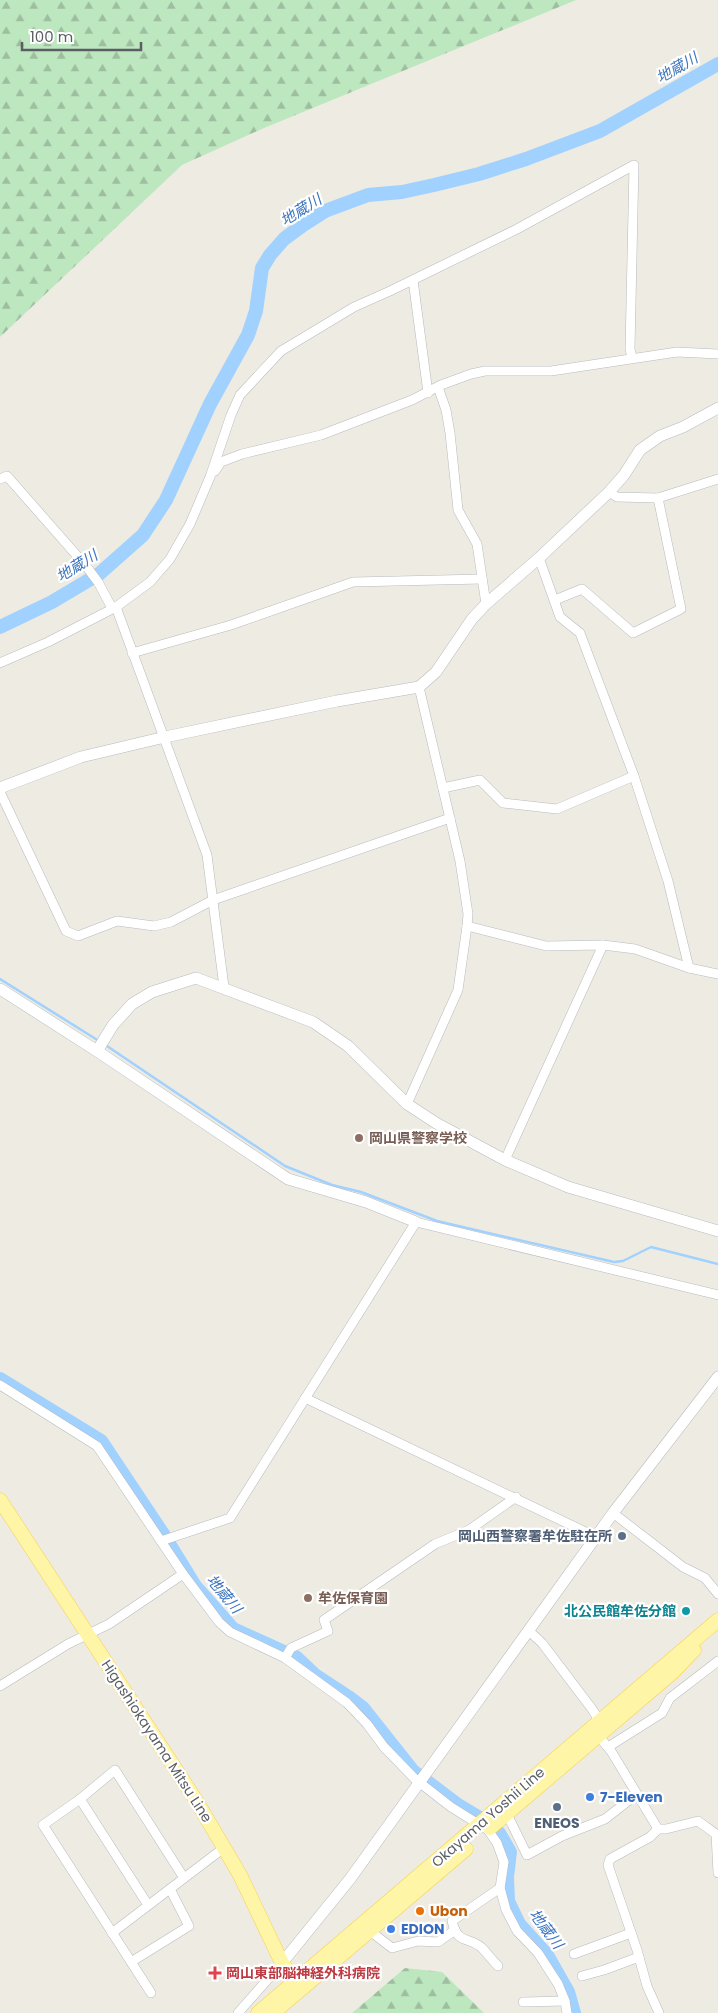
<svg xmlns="http://www.w3.org/2000/svg" width="718" height="2013" viewBox="0 0 718 2013" font-family="Poppins,'Noto Sans JP',sans-serif">
<style>
.forest{fill:url(#forest-firs)}
.lines{fill:none;stroke-linecap:round;stroke-linejoin:round}
.stream{stroke:#a1d1ff;stroke-width:2.5}
.river{stroke:#a1d1ff;stroke-width:14}
.minor-casing{stroke:#b7babf;stroke-width:10}
.tertiary-casing{stroke:#b7babf;stroke-width:12}
.primary-casing{stroke:#f6d152;stroke-width:15}
.minor{stroke:#fff;stroke-width:9}
.tertiary{stroke:#fff;stroke-width:11}
.primary{stroke:#fff5a6;stroke-width:14}
.education-dot{fill:#8d6e63;stroke:#fff;stroke-width:2}
.service-dot{fill:#5c6f8a;stroke:#fff;stroke-width:2}
.culture-dot{fill:#0f9aa8;stroke:#fff;stroke-width:2}
.shop-dot{fill:#3f7fe0;stroke:#fff;stroke-width:2}
.food-dot{fill:#e8710a;stroke:#fff;stroke-width:2}
.health-dot{fill:#e0444e;stroke:#fff;stroke-width:2}
.labels{text-anchor:middle;stroke-width:4.5;stroke-linejoin:round;paint-order:stroke}
.education-label{font-size:14px;font-weight:bold;fill:#785e54;stroke:#fff;text-anchor:start}
.service-label{font-size:14px;font-weight:bold;fill:#4e5e75;stroke:#fff;text-anchor:end}
.culture-label{font-size:14px;font-weight:bold;fill:#0d838f;stroke:#fff;text-anchor:end}
.street-label{font-size:14px;fill:#5a5e63;stroke:#fff}
.shop-label{font-size:14px;font-weight:bold;fill:#366cbe;stroke:#fff;text-anchor:start}
.food-label{font-size:14px;font-weight:bold;fill:#c56008;stroke:#fff;text-anchor:start}
.health-label{font-size:14px;font-weight:bold;fill:#be3a42;stroke:#fff;text-anchor:start}
.water-label{font-size:15px;font-style:italic;fill:#3d75be;stroke:#fff}
</style>
<defs>
<pattern id="forest-firs" width="22" height="20" patternUnits="userSpaceOnUse" patternTransform="scale(1.25)"><rect width="22" height="20" fill="#bde7bf"/><path d="M5 1l3.5 6h-7zM16 11l3.5 6h-7z" fill="#9dbe9f"/></pattern>
</defs>
<rect width="100%" height="100%" fill="#eeece2"/>
<g class="forest">
<polygon points="0,0 576,0 264,128 182,165 0,337"/>
<polygon points="405,1968 442,1972 484,2013 352,2013"/>
</g>
<g class="lines">
<g class="stream">
<polyline points="0,979 99,1041"/>
<polyline points="104,1044 285,1166 332,1185 361,1192 437,1221 614,1262 623,1261 651,1247 718,1264"/>
</g>
<g class="river">
<polyline points="0,627 52,602 99,574 143,535 166,500 210,404 248,335 256,311 262,268 270,255 284,239 303,225 325,211 368,195 402,192 434,185 479,174 526,159 600,131 718,64"/>
<polyline points="0,1379 101,1441 163,1534 195,1586 233,1629 297,1658 315,1675 350,1698 363,1708 413,1771 458,1805 478,1817"/>
<polyline points="499,1833 510,1852 507,1877 508,1901 519,1924 547,1955 568,1992 574,2013"/>
</g>
<g class="minor-casing">
<g id="minor">
<polyline points="413,280 428,393"/>
<polyline points="438,387 446,410 450,433 458,510 477,544 486,604"/>
<polyline points="215,471 221,462 242,454 321,435 412,400 441,385 471,374 485,371 551,371 677,352 718,354"/>
<polyline points="0,479 7,476 86,566 98,582 112,608"/>
<polyline points="609,492 617,497 658,498 718,479"/>
<polyline points="539,558 560,617 580,633 634,776 668,881 689,968"/>
<polyline points="555,600 582,589 633,633 681,609 658,498"/>
<polyline points="116,607 207,855 224,987"/>
<polyline points="132,653 231,625 353,582 482,579"/>
<polyline points="0,663 48,642 116,607 150,582 170,559 190,524 210,477 231,415 240,395 281,351 354,307 390,291 517,229 634,165 630,349 632,358"/>
<polyline points="443,788 480,780 503,803 557,809 634,776"/>
<polyline points="0,792 66,931 78,936 117,921 154,926 171,922 213,900 450,818"/>
<polyline points="467,926 546,946 603,945 635,949 689,968 718,974"/>
<polyline points="407,1104 458,990 467,926 468,914 460,861 419,687"/>
<polyline points="505,1160 603,945"/>
<polyline points="0,1385 97,1446 183,1574 219,1622 230,1632 285,1658 347,1703 367,1724 384,1747 415,1779 451,1807 488,1830 497,1843 504,1862 500,1888 506,1910 517,1931 538,1953 558,1984 565,2001 567,2013"/>
<polyline points="305,1398 596,1537"/>
<polyline points="613,1513 683,1567 705,1578 718,1594"/>
<polyline points="161,1541 230,1518 416,1222 718,1295"/>
<polyline points="529,1631 542,1643 592,1709 602,1725"/>
<polyline points="285,1658 291,1648 328,1631 324,1620 435,1544 469,1530 516,1497"/>
<polyline points="0,1686 68,1644 109,1624 183,1574"/>
<polyline points="596,1733 611,1751 658,1829 666,1829 698,1821 716,1834 718,1873"/>
<polyline points="608,1747 662,1713 670,1698 718,1661"/>
<polyline points="80,1799 148,1905"/>
<polyline points="507,1814 527,1855 562,1836 605,1819 637,1794"/>
<polyline points="658,1829 650,1837 610,1859 608,1865 637,1950 647,1986 659,2013"/>
<polyline points="370,1931 392,1948 418,1941 438,1942 455,1930"/>
<polyline points="112,1933 225,1847"/>
<polyline points="574,1954 631,1933"/>
<polyline points="131,1962 189,1926 170,1889"/>
<path d="M 498,1966 C 492,1960 487,1953 481,1947 C 467,1936 458,1945 452,1921 L 500,1888"/>
<polyline points="582,1976 604,1970 639,1957"/>
<polyline points="151,1993 43,1825 80,1799 115,1770 184,1878"/>
<polyline points="523,2002 565,2001"/>
<polyline points="238,2013 282,1963"/>
</g>
</g>
<g class="tertiary-casing">
<g id="tertiary">
<polyline points="0,788 81,757 165,737 337,701 419,687 436,672 472,619 486,604 539,558 609,492 624,475 640,450 660,436 683,427 718,408"/>
<polyline points="0,989 97,1051 288,1179 366,1202 416,1222"/>
<polyline points="97,1051 113,1025 132,1004 152,992 196,978 313,1022 348,1046 407,1104 436,1123 505,1160 568,1187 718,1231"/>
<polyline points="282,1963 350,1879 613,1513 718,1377"/>
</g>
</g>
<g class="primary-casing">
<g id="primary">
<polyline points="0,1500 197,1802 240,1875 282,1963 300,1986"/>
<polyline points="490,1828 673,1672 694,1650"/>
<polyline points="258,2013 718,1620"/>
<polyline points="273,2013 466,1849"/>
</g>
</g>
<use href="#minor" class="minor"/>
<use href="#tertiary" class="tertiary"/>
<use href="#primary" class="primary"/>
</g>
<g class="education-dot">
<circle cx="359" cy="1138" r="5"/>
<circle cx="308" cy="1598" r="5"/>
</g>
<g class="service-dot">
<circle cx="622" cy="1536" r="5"/>
<circle cx="557" cy="1807" r="5"/>
</g>
<circle class="culture-dot" cx="686" cy="1611" r="5"/>
<g class="shop-dot">
<circle cx="590" cy="1797" r="5"/>
<circle cx="391" cy="1929" r="5"/>
</g>
<circle class="food-dot" cx="420" cy="1911" r="5"/>
<path class="health-dot" d="M212.5 1965.5h5v5h5v5h-5v5h-5v-5h-5v-5h5z"/>
<g class="labels">
<g class="education-label">
<text x="369" y="1143">岡山県警察学校</text>
<text x="318" y="1603">牟佐保育園</text>
</g>
<g class="service-label">
<text x="612" y="1541">岡山西警察署牟佐駐在所</text>
<text x="557" y="1828" text-anchor="middle">ENEOS</text>
</g>
<g class="culture-label">
<text x="676" y="1616">北公民館牟佐分館</text>
</g>
<g class="street-label">
<text transform="translate(157 1741) rotate(57)" y="5">Higashiokayama Mitsu Line</text>
<text transform="translate(488 1817) rotate(-41)" y="5">Okayama Yoshii Line</text>
</g>
<g class="shop-label">
<text x="600" y="1802">7-Eleven</text>
<text x="401" y="1934">EDION</text>
</g>
<g class="food-label">
<text x="430" y="1916">Ubon</text>
</g>
<g class="health-label">
<text x="226" y="1978">岡山東部脳神経外科病院</text>
</g>
<g class="water-label">
<text transform="translate(677 68) rotate(-30)" y="5">地蔵川</text>
<text transform="translate(301 210) rotate(-32)" y="5">地蔵川</text>
<text transform="translate(77 566) rotate(-32)" y="5">地蔵川</text>
<text transform="translate(224 1594) rotate(50)" y="5">地蔵川</text>
<text transform="translate(546 1929) rotate(53)" y="5">地蔵川</text>
</g>
</g>
<path d="M22 42v8h119v-8" fill="none" stroke="#5a5e63" stroke-width="2.5"/>
<text x="30" y="42" font-size="15" fill="#5a5e63" stroke="#ffffff" stroke-width="4" paint-order="stroke">100 m</text>
</svg>
